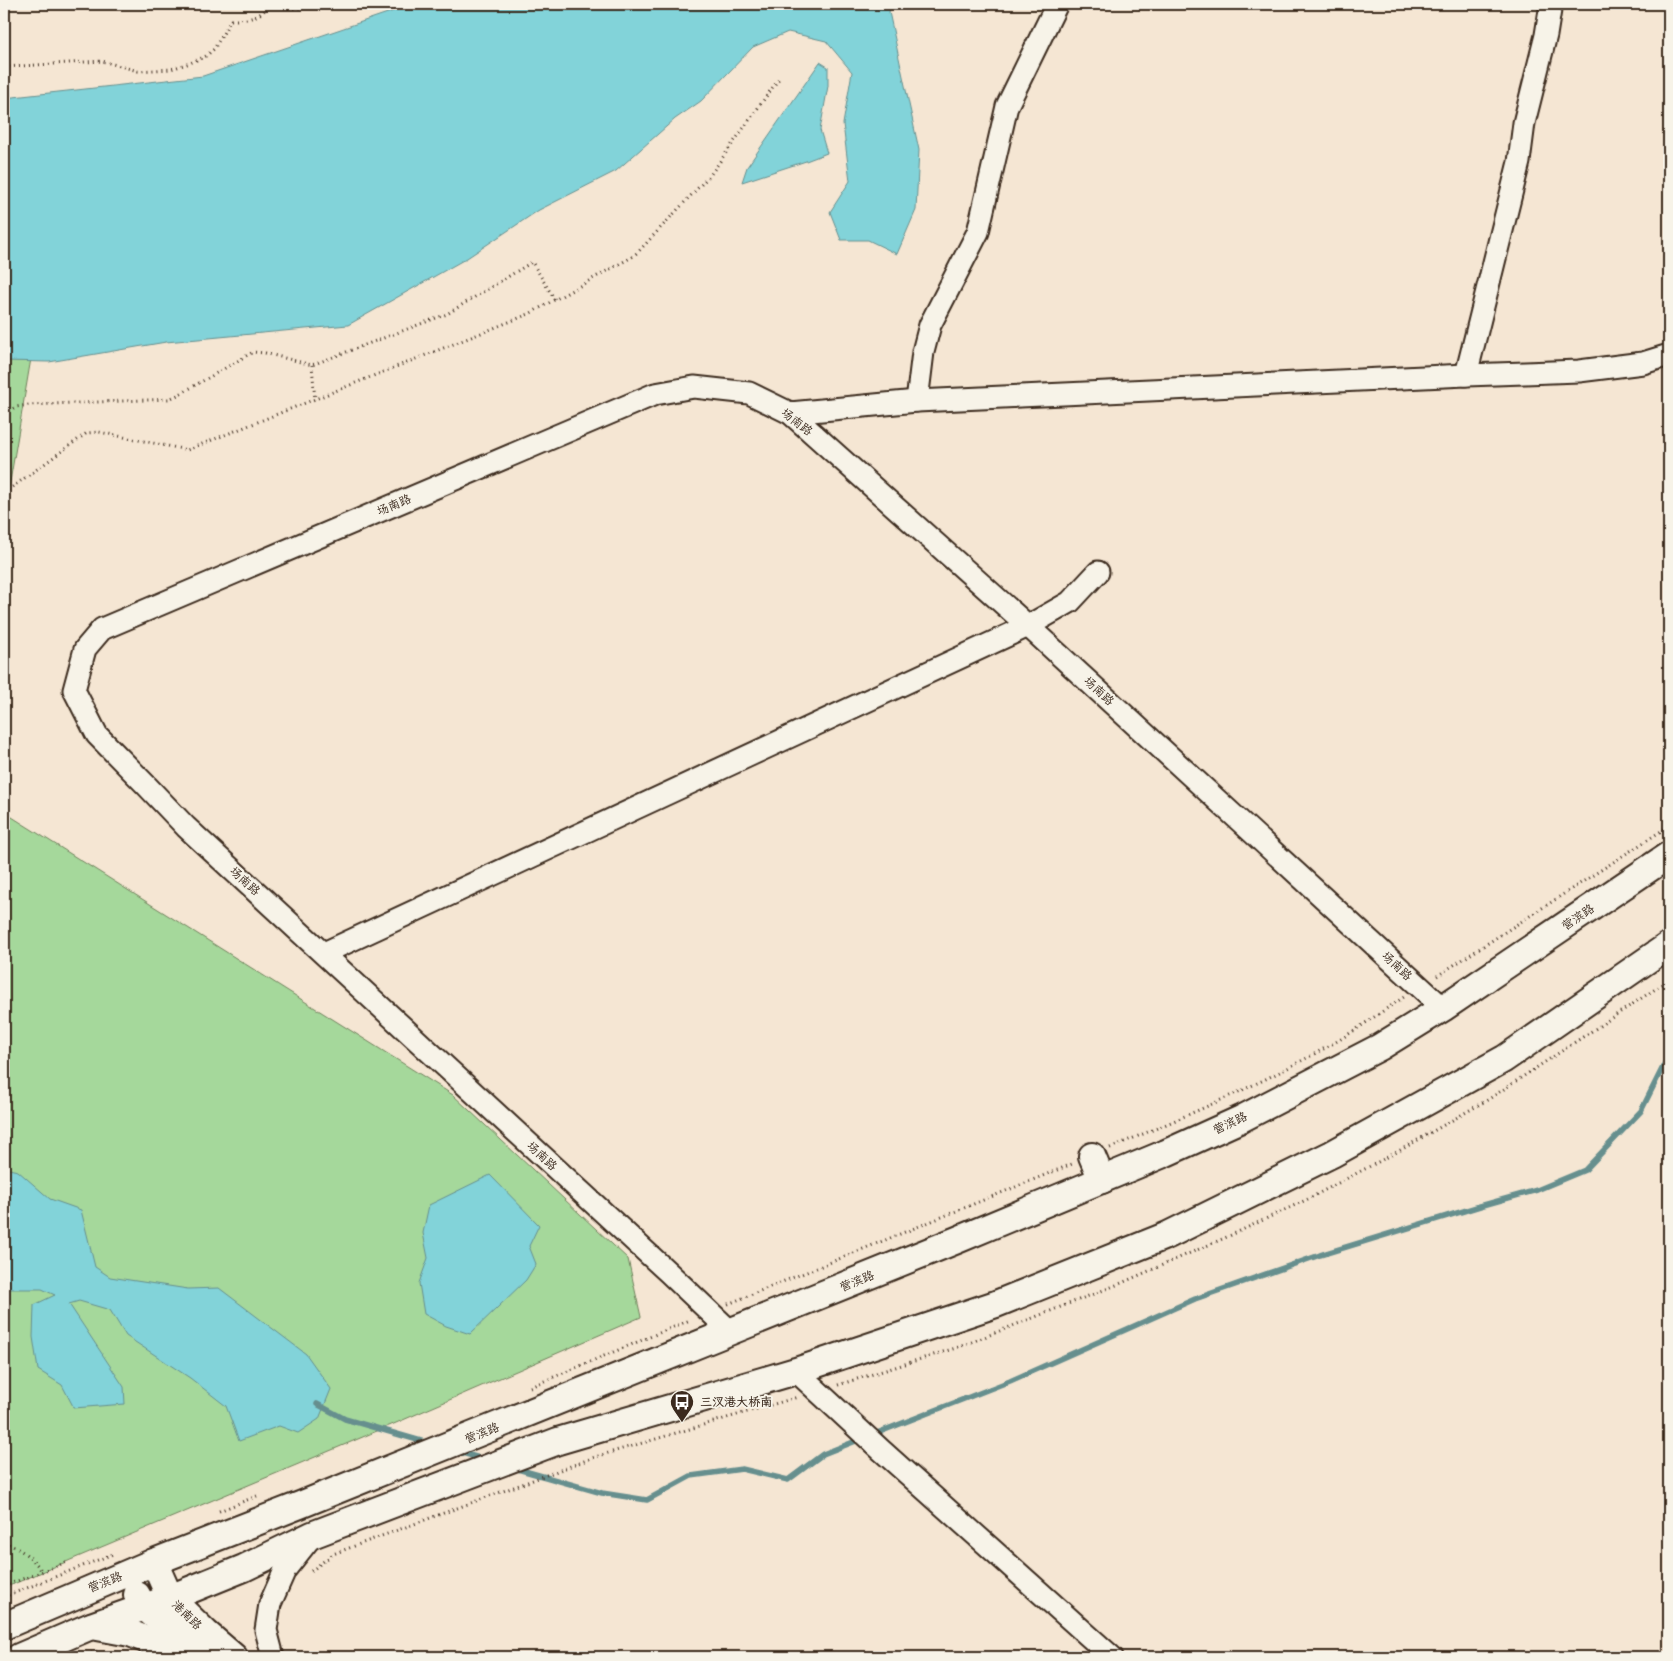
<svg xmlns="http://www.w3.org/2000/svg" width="1673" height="1661" viewBox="0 0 1673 1661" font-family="Delius,'LXGW WenKai TC',sans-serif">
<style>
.green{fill:#a5d89b;stroke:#70815c}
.water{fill:#82d3d9;stroke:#668f8e}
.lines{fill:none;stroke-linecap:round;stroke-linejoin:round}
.stream{stroke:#668f8e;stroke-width:5.5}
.minor-casing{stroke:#3b2a1e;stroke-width:25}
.major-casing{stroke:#3b2a1e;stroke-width:30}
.path{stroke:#3b2a1e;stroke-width:3;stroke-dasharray:1 4;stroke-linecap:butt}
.minor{stroke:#f7f3e8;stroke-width:21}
.major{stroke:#f7f3e8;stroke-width:26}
.labels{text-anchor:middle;stroke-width:4;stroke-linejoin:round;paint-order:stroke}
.street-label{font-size:12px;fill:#3b2a1e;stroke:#f7f3e8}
.poi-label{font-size:12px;font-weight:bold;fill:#3b2a1e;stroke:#f7f3e8;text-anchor:start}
</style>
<rect width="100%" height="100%" fill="#f5e6d3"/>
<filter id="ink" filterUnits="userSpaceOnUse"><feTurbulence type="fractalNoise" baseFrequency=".02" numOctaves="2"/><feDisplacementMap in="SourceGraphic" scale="10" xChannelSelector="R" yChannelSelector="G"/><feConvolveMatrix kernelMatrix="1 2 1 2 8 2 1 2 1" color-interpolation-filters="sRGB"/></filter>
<g filter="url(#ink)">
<g class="green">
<polygon points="4,334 35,335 4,517"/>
<polygon points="4,812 453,1095 628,1259 641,1317 396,1423 4,1588"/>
</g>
<g class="water">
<polygon points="414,4 892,4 889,12 919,150 916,210 897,254 868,240 841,240 830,212 850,181 843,124 852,72 826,41 788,32 753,47 701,101 675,119 616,171 539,210 467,258 348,325 166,342 49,362 4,361 4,98 203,76"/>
<polygon points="820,62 828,67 828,86 820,130 827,153 806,161 742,182 747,167"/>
<polygon points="4,1168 18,1171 50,1199 81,1210 95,1267 110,1277 188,1289 219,1288 306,1354 331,1389 319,1419 298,1433 279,1426 239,1441 226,1406 190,1378 126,1336 110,1310 79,1301 69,1304 124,1387 125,1404 74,1408 62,1385 38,1370 33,1337 34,1305 55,1295 42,1289 6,1289 4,1287"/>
<polygon points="490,1175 539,1225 529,1246 536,1264 526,1280 470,1334 446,1326 424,1314 419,1283 428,1258 423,1233 429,1205"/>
</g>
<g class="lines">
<g class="stream">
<polyline points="317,1404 345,1419 428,1443"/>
<polyline points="872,1435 1010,1381 1195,1299 1320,1255 1480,1206 1537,1190 1585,1170 1641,1111 1669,1055"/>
<polyline points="456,1451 486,1460"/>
<polyline points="514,1468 602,1493 647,1500 691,1476 742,1469 788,1480 823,1454 861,1439"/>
</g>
<g class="minor-casing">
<g id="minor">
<polyline points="1466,375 1519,162 1524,123 1546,35 1551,4"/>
<polyline points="917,401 923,352 930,325 978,232 1007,106 1057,4"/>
<polyline points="790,413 917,401 1466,375 1579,371 1643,363 1669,355"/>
<polyline points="324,953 1028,626 1070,602 1098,572"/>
<polyline points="730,1331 669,1273 186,827 146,785 97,735 74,690 85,649 102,629 655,394 694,387 749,393 790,413 1028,626 1443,1008"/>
<polyline points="796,1371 881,1450 1112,1657"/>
<polyline points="273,1657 266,1630 270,1604 285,1570 312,1536"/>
</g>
</g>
<g class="major-casing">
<g id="major">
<polyline points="1092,1156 1102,1180"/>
<polyline points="154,1562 170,1598 206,1633 234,1657"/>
<polyline points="137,1595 143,1606 203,1657"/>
<polyline points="4,1626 154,1562 300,1505 957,1240 1166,1153 1241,1119 1380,1047 1443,1008 1669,855"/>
<polyline points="92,1626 130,1633 147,1640 162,1654"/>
<polyline points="19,1657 91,1626 170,1598 244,1568 312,1535 558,1441 796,1371 996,1304 1168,1235 1332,1154 1504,1059 1669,945"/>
</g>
</g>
<g class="path">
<polyline points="274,4 296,9 313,4"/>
<path d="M 4,67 L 102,61 L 138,71 L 171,69 L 190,63 L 206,56 L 214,49 L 231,20 C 249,20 259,18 271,4"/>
<polyline points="312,365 315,400"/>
<polyline points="4,413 16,407 29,405 169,399 180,394 253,352 265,353 312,365 447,314 532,262 555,300"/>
<polyline points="4,493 87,433 99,432 187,450 529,314 632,257 639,251 711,174 780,77"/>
<polyline points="1437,976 1669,826"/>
<path d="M 1110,1148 C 1186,1116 1262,1084 1334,1043 C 1358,1029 1381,1012 1404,997"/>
<polyline points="728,1304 1072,1164"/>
<polyline points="838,1385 959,1347 1119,1284 1227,1237 1306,1200 1397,1152 1489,1099 1669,980"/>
<polyline points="530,1387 690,1320"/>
<polyline points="219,1511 257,1496"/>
<path d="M 4,1542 C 20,1549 31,1556 41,1570"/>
<polyline points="311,1571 333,1554 595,1457 798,1397"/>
<polyline points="4,1586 67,1562"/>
<polyline points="4,1597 113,1554"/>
<polyline points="82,1657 100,1650"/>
</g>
<use href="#minor" class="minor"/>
<use href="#major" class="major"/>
</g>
</g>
<defs>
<g id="bus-pin" transform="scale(1.25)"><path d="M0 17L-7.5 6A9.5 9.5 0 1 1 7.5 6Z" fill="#3b2a1e" stroke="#f7f3e8"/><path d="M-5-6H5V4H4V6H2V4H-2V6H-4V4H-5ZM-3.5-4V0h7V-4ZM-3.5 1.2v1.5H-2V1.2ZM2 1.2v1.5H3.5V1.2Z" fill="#fff"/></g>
</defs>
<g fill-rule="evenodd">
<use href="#bus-pin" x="682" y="1402"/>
</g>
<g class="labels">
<g class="street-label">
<text transform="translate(797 422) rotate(38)" y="4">场南路</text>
<text transform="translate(394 505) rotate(-23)" y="4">场南路</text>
<text transform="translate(1099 691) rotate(43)" y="4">场南路</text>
<text transform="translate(245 881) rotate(42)" y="4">场南路</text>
<text transform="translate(1578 917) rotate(-34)" y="4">营滨路</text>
<text transform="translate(1397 966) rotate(43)" y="4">场南路</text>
<text transform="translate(1230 1123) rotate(-25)" y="4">营滨路</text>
<text transform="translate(542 1156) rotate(43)" y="4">场南路</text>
<text transform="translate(857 1281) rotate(-22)" y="4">营滨路</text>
<text transform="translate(482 1433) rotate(-22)" y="4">营滨路</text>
<text transform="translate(105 1582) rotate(-21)" y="4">营滨路</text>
<text transform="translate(187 1615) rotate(44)" y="4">港南路</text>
</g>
<g class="poi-label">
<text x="700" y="1406">三汊港大桥南</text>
</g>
</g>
<rect width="1673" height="1661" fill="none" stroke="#f7f3e8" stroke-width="20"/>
<rect x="10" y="10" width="1653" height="1641" fill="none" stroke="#3b2a1e" stroke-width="2" filter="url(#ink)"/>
</svg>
